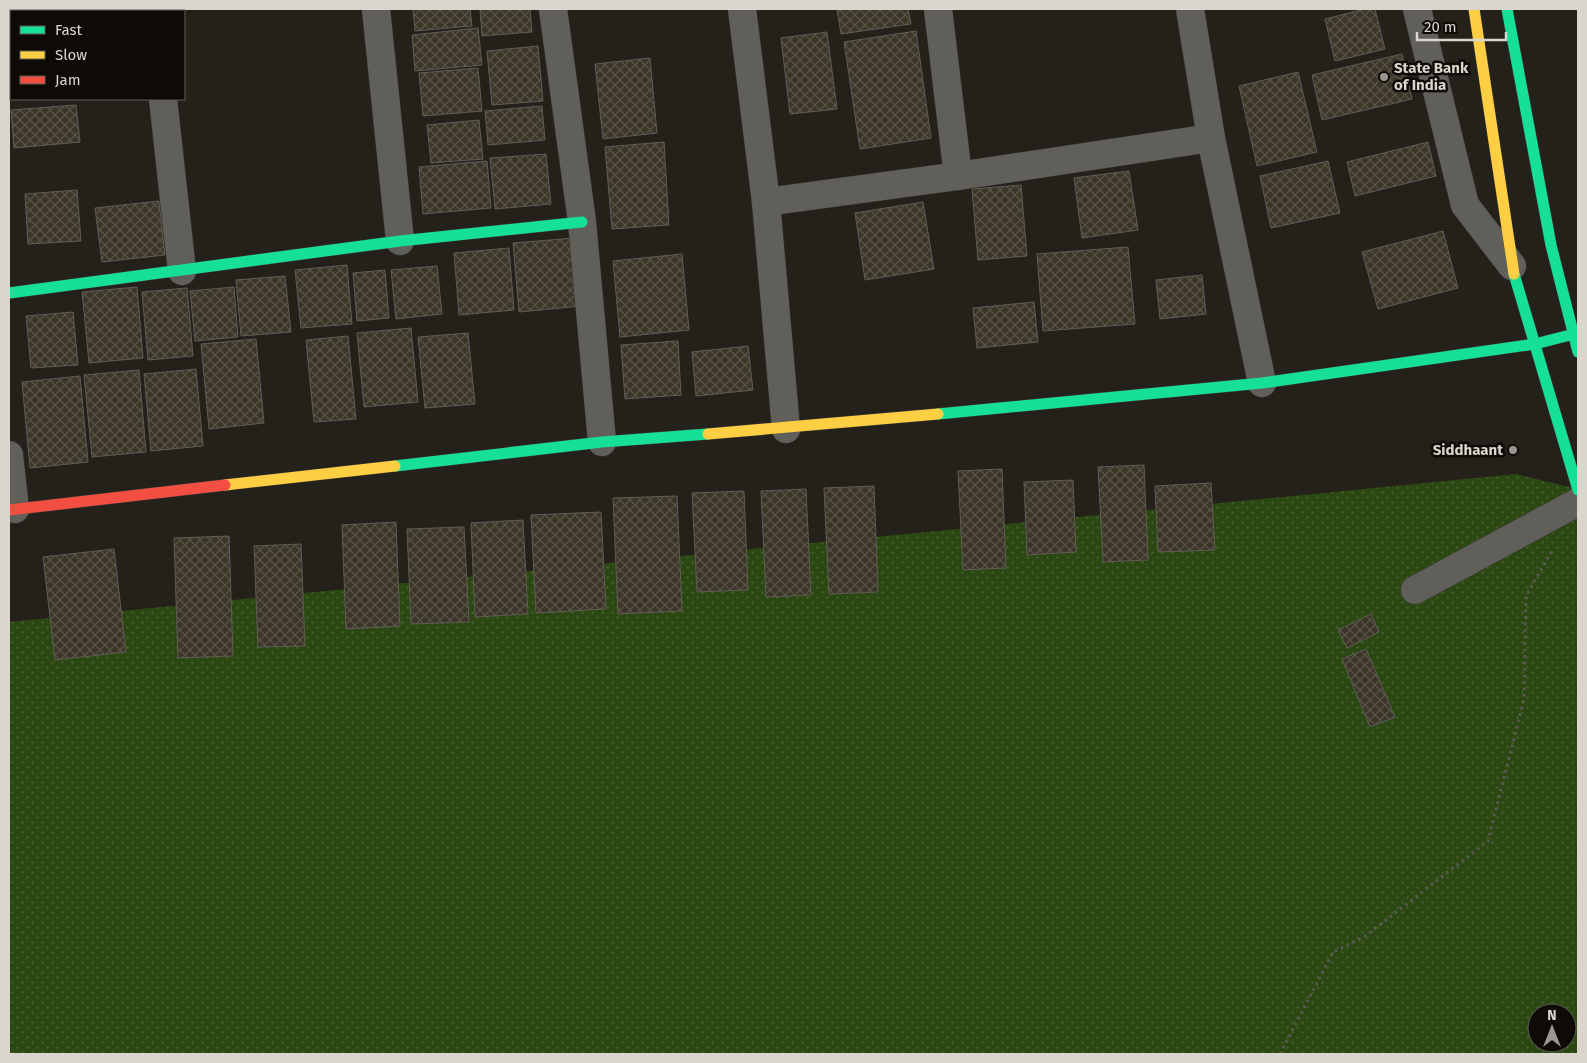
<svg xmlns="http://www.w3.org/2000/svg" width="1587" height="1063" viewBox="0 0 1587 1063" font-family="'Fira Sans',sans-serif">
<style>
.grass{fill:url(#grass-dots);fill-rule:evenodd}
.building{fill:url(#building-cross-hatch);stroke:#605c57}
.lines{fill:none;stroke-linecap:round;stroke-linejoin:round}
.street-casing{stroke:#3d3b36;stroke-width:29}
.fast-casing{stroke:#3d3b36;stroke-width:12}
.slow-casing{stroke:#3d3b36;stroke-width:12}
.jam-casing{stroke:#3d3b36;stroke-width:12}
.path{stroke:#5c5955;stroke-width:3;stroke-dasharray:2.5 4;stroke-linecap:butt}
.street{stroke:#615f5a;stroke-width:28}
.fast{stroke:#16e098;stroke-width:11}
.slow{stroke:#ffcf43;stroke-width:11}
.jam{stroke:#f24e42;stroke-width:11}
.poi-dot{fill:#9a968f;stroke:#0e0b07;stroke-width:2}
.labels{text-anchor:middle;stroke-width:5;stroke-linejoin:round;paint-order:stroke}
.poi-label{font-size:15px;font-weight:bold;fill:#dad6ce;stroke:#0e0b07;text-anchor:start}
</style>
<defs>
<pattern id="grass-dots" width="8" height="8" patternUnits="userSpaceOnUse" patternTransform="scale(1.25)"><rect width="8" height="8" fill="#2c4812"/><path d="M2 2h.1M6 6h.1" fill="none" stroke="#4a6233" stroke-width="1.8" stroke-linecap="round"/></pattern>
<pattern id="building-cross-hatch" width="8" height="8" patternUnits="userSpaceOnUse" patternTransform="scale(1.25)"><rect width="8" height="8" fill="#3c3629"/><path d="M0 0l8 8M0 8l8-8" fill="none" stroke="#585247"/></pattern>
</defs>
<rect width="100%" height="100%" fill="#24201a"/>
<path class="grass" d="M 1516,474 L 1578,489 L 1578,1054 L 9,1054 L 9,622 ZM 1537,1013 L 1567,1013 L 1567,1043 L 1537,1043 Z"/>
<g class="building">
<polygon points="413,9 470,9 472,26 415,31"/>
<polygon points="480,9 530,9 532,32 482,36"/>
<polygon points="837,9 908,9 911,24 841,34"/>
<polygon points="1365,9 1375,9 1385,49 1335,61 1325,19"/>
<polygon points="478,28 482,65 415,71 412,35"/>
<polygon points="916,31 931,138 860,149 844,42"/>
<polygon points="827,32 837,109 790,114 781,38"/>
<polygon points="538,46 543,101 492,105 487,51"/>
<polygon points="1402,54 1412,99 1322,120 1312,75"/>
<polygon points="650,58 657,133 603,139 595,64"/>
<polygon points="478,68 482,111 423,116 419,73"/>
<polygon points="1298,72 1317,152 1257,166 1239,86"/>
<polygon points="76,105 80,142 14,148 11,110"/>
<polygon points="542,106 545,140 488,145 485,111"/>
<polygon points="479,120 483,159 431,163 427,125"/>
<polygon points="664,142 669,225 612,229 605,147"/>
<polygon points="1428,142 1436,176 1355,196 1347,162"/>
<polygon points="546,154 551,204 495,209 490,158"/>
<polygon points="487,161 491,208 423,214 419,167"/>
<polygon points="1328,161 1340,213 1271,228 1260,176"/>
<polygon points="1129,171 1138,230 1082,238 1074,178"/>
<polygon points="1021,185 1027,256 978,260 972,189"/>
<polygon points="77,190 81,241 28,244 25,194"/>
<polygon points="159,201 165,255 102,262 95,208"/>
<polygon points="923,202 934,269 865,280 855,213"/>
<polygon points="1443,231 1458,288 1378,309 1362,252"/>
<polygon points="575,238 581,306 519,312 513,243"/>
<polygon points="1128,247 1135,324 1043,331 1037,254"/>
<polygon points="509,248 514,310 459,315 454,253"/>
<polygon points="682,254 689,330 620,337 613,261"/>
<polygon points="347,265 352,324 301,328 295,270"/>
<polygon points="437,266 442,314 396,319 391,270"/>
<polygon points="385,270 389,318 357,321 353,273"/>
<polygon points="1202,275 1206,314 1160,319 1156,280"/>
<polygon points="285,276 291,332 241,336 236,280"/>
<polygon points="137,287 143,358 89,363 82,292"/>
<polygon points="234,287 238,337 195,341 190,291"/>
<polygon points="187,288 193,356 148,360 142,292"/>
<polygon points="1034,302 1038,342 977,348 973,308"/>
<polygon points="73,312 78,365 31,368 26,316"/>
<polygon points="411,328 418,402 364,407 357,333"/>
<polygon points="468,333 475,404 425,408 418,337"/>
<polygon points="348,336 356,419 314,422 306,340"/>
<polygon points="256,339 264,423 209,429 201,344"/>
<polygon points="678,341 681,395 625,399 621,345"/>
<polygon points="748,346 753,390 696,396 692,352"/>
<polygon points="196,369 203,446 151,451 144,374"/>
<polygon points="139,370 146,452 92,457 84,375"/>
<polygon points="80,376 88,462 30,468 22,382"/>
<polygon points="1144,465 1148,560 1103,562 1098,467"/>
<polygon points="1002,469 1006,568 963,570 958,471"/>
<polygon points="1073,480 1076,552 1027,555 1024,482"/>
<polygon points="1211,483 1215,550 1158,552 1155,486"/>
<polygon points="874,486 878,592 829,594 824,488"/>
<polygon points="806,489 811,595 766,597 761,491"/>
<polygon points="744,491 748,590 697,592 692,493"/>
<polygon points="677,496 682,611 618,614 613,498"/>
<polygon points="601,512 606,609 536,613 531,515"/>
<polygon points="523,520 528,614 475,617 471,523"/>
<polygon points="396,522 400,626 346,629 342,525"/>
<polygon points="464,527 469,622 411,624 407,529"/>
<polygon points="229,536 233,656 178,658 174,538"/>
<polygon points="301,544 305,646 258,647 254,546"/>
<polygon points="114,549 126,652 55,660 43,557"/>
<polygon points="1371,614 1379,632 1347,648 1338,630"/>
<polygon points="1366,649 1395,717 1370,727 1342,659"/>
</g>
<g class="lines">
<g class="street-casing">
<g id="street">
<polyline points="153,9 154,11"/>
<polyline points="376,9 400,241"/>
<polyline points="553,9 582,222 602,442"/>
<polyline points="742,9 766,202 786,429"/>
<polyline points="938,9 958,176"/>
<polyline points="1190,9 1211,138 1262,383"/>
<polyline points="1417,9 1465,205 1512,266"/>
<polyline points="163,99 182,271"/>
<polyline points="766,202 958,176 1211,138"/>
<polyline points="9,455 15,509"/>
<polyline points="1415,590 1578,502"/>
</g>
</g>
<g class="fast-casing">
<g id="fast">
<polyline points="1507,9 1551,245 1578,352"/>
<polyline points="1514,274 1578,490"/>
<polyline points="9,293 400,241 582,222"/>
<polyline points="938,414 1262,383 1535,344 1578,333"/>
<polyline points="395,466 602,442 708,434"/>
</g>
</g>
<g class="slow-casing">
<g id="slow">
<polyline points="1474,9 1514,274"/>
<polyline points="708,434 938,414"/>
<polyline points="225,485 395,466"/>
</g>
</g>
<g class="jam-casing">
<polyline id="jam" points="9,510 225,485"/>
</g>
<polyline class="path" points="1280,1054 1333,952 1364,937 1488,841 1524,699 1526,596 1553,549"/>
<use href="#street" class="street"/>
<use href="#fast" class="fast"/>
<use href="#slow" class="slow"/>
<use href="#jam" class="jam"/>
</g>
<g class="poi-dot">
<circle cx="1384" cy="77" r="5"/>
<circle cx="1513" cy="450" r="5"/>
</g>
<g class="labels">
<g class="poi-label">
<text x="1394" y="73">State Bank<tspan x="1394" dy="17">of India</tspan></text>
<text x="1503" y="455" text-anchor="end">Siddhaant</text>
</g>
</g>
<rect width="1587" height="1063" fill="none" stroke="#dad6ce" stroke-width="20"/>
<rect x="10" y="10" width="175" height="90" fill="#0e0b07" stroke="#605c57"/>
<rect x="20" y="26" width="25" height="8" fill="#16e098" stroke="#605c57"/>
<text x="55" y="35" font-size="15" fill="#dad6ce">Fast</text>
<rect x="20" y="51" width="25" height="8" fill="#ffcf43" stroke="#605c57"/>
<text x="55" y="60" font-size="15" fill="#dad6ce">Slow</text>
<rect x="20" y="76" width="25" height="8" fill="#f24e42" stroke="#605c57"/>
<text x="55" y="85" font-size="15" fill="#dad6ce">Jam</text>
<g transform="translate(1552 1028)"><circle r="24" fill="#0e0b07" stroke="#605c57"/>
<path d="M0-4L9 19L0 12L-9 19Z" fill="#9a968f"/>
<text y="-8" font-size="14" font-weight="bold" text-anchor="middle" fill="#dad6ce">N</text>
</g>
<path d="M1417 32v8h89v-8" fill="none" stroke="#dad6ce" stroke-width="2.5"/>
<text x="1424" y="32" font-size="15" fill="#dad6ce" stroke="#0e0b07" stroke-width="4" paint-order="stroke">20 m</text>
</svg>
